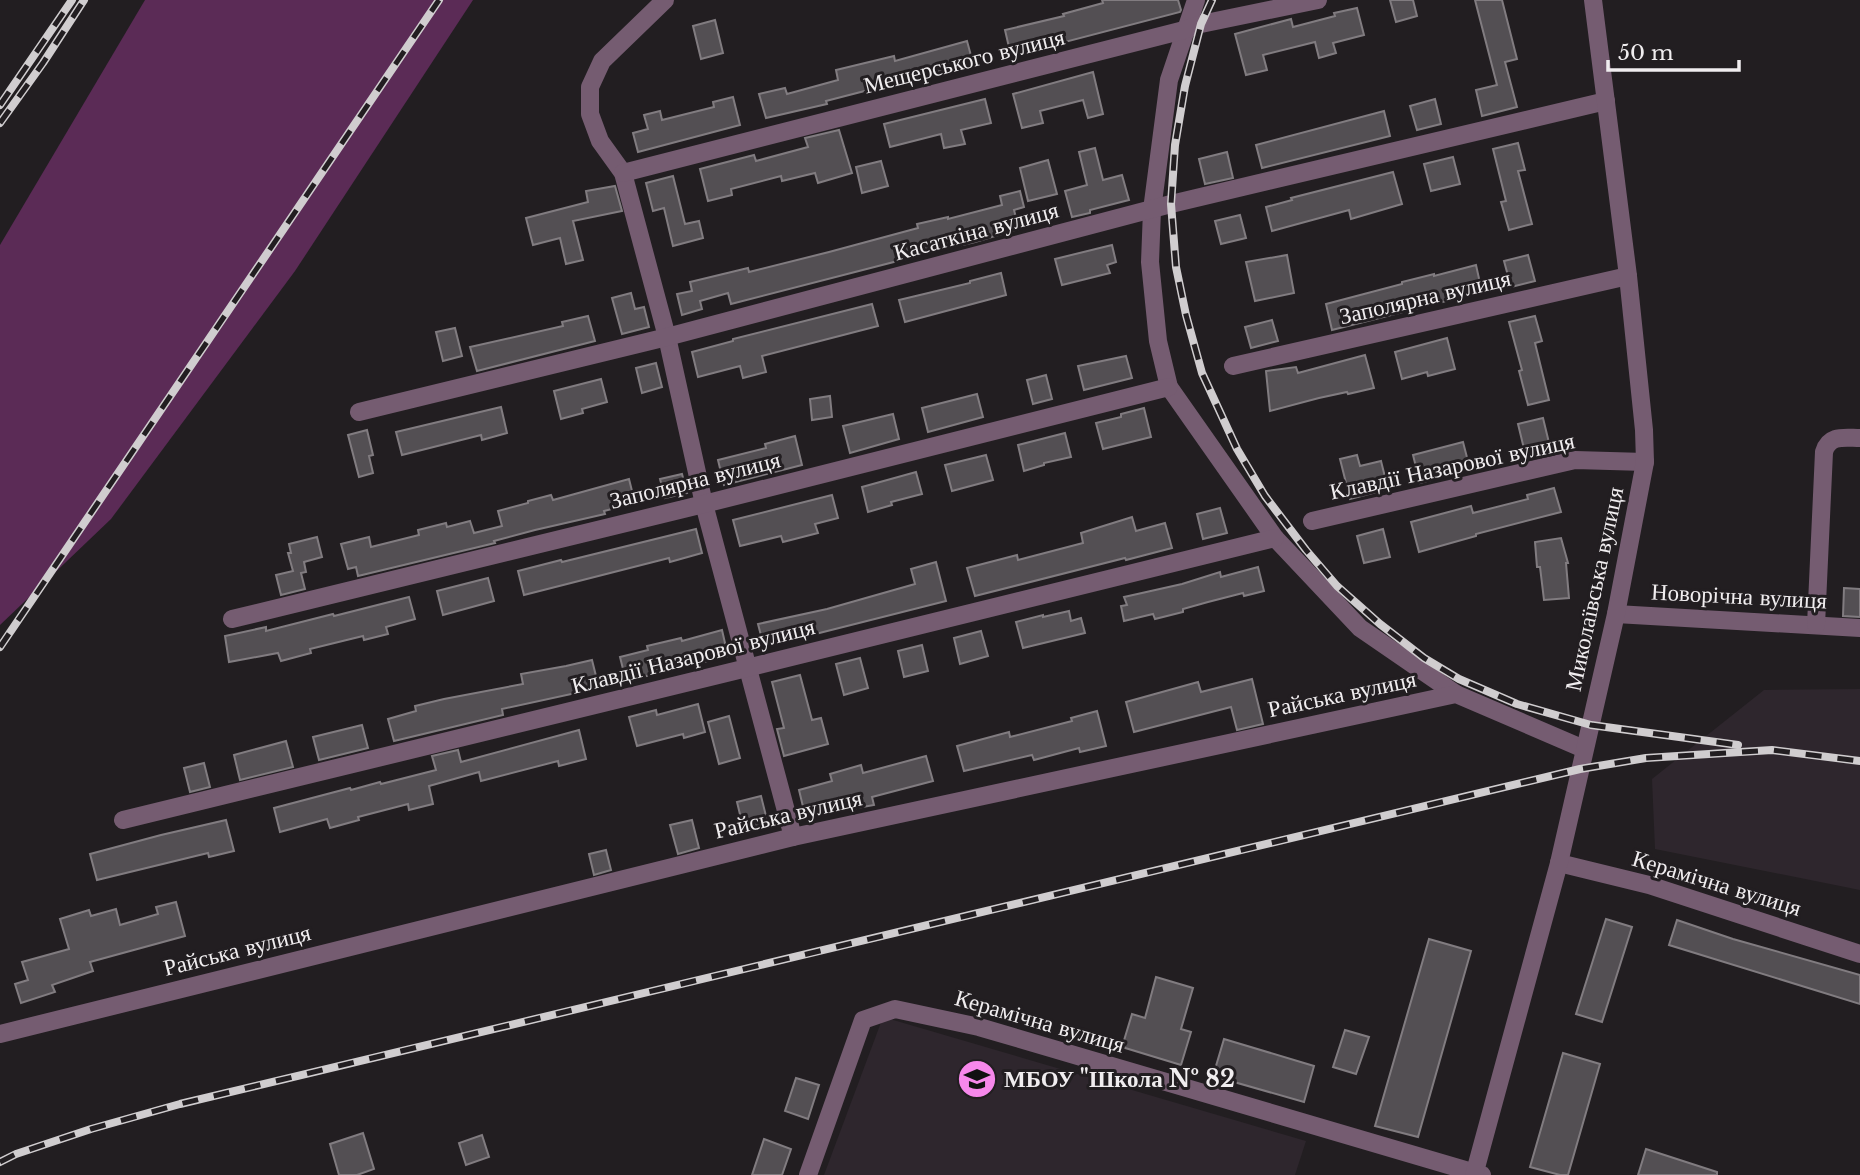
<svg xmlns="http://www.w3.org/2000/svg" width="1860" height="1175" viewBox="0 0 1860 1175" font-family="'Libre Baskerville',serif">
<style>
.built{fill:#2e262d}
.green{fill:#5b2b56}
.building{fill:#534f53;stroke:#817c80;stroke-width:2}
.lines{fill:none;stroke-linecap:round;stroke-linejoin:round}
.minor{stroke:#755c71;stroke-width:18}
.rail-casing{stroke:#d0cdcf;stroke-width:8}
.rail{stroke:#221e21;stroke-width:5;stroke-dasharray:16;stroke-linecap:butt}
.labels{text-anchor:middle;stroke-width:6;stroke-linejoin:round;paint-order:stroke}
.street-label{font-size:23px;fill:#f0edef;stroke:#221e21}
.poi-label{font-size:23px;font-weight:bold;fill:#f0edef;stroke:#221e21;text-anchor:start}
</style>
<rect width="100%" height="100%" fill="#221e21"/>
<g class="built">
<polygon points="1860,689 1860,890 1655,849 1652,779 1764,690"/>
<polygon points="883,1017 1306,1141 1295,1175 824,1175"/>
</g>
<polygon class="green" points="145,0 473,0 295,271 111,519 0,625 0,245"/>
<g class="building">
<polygon points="1102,0 1178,0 1181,10 1180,12 1011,56 1005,30 1064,16 1063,14 1103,3"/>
<polygon points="1390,0 1413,0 1417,16 1396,22"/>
<polygon points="1475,0 1502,0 1517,59 1505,62 1517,107 1482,116 1476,90 1497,85"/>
<polygon points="1357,8 1364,35 1333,43 1336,53 1319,58 1315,42 1263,55 1267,70 1246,75 1235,34 1291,19 1293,27 1335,16 1334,13"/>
<polygon points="715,20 723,53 701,59 693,26"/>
<polygon points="967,41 973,63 826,101 827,104 766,118 759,94 785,88 787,94 838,80 836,70 894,56 895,61"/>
<polygon points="1093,72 1103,114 1088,118 1083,100 1040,111 1043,123 1022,128 1013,94"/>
<polygon points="733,97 740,125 638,152 633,133 648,129 644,115 660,111 662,120 714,107 713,102"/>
<polygon points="985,99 991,123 961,130 965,144 944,148 941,134 890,147 884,124"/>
<polygon points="1435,99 1441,124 1417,130 1410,106"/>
<polygon points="1384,111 1390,136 1262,168 1256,145"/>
<polygon points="839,130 852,173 818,183 815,173 782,181 781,176 731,189 732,195 708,201 700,169 754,155 756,161 808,147 805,138"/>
<polygon points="1518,143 1525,170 1518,171 1532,224 1509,230 1501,202 1506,201 1493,149"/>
<polygon points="1095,148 1103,180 1122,175 1129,200 1090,210 1090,213 1072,217 1065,191 1087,185 1079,152"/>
<polygon points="1227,152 1233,178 1205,184 1199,159"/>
<polygon points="1453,157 1460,184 1431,191 1424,164"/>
<polygon points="1048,160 1057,194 1028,201 1020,168"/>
<polygon points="881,161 888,186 862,193 856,167"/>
<polygon points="1393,172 1402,204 1351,219 1349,210 1272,231 1266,207 1292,200 1291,198"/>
<polygon points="673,176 685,224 699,221 703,238 673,246 664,208 653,211 646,183"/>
<polygon points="615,186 622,211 573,221 583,260 566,264 560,238 533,245 526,218 588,202 586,191"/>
<polygon points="1020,191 1024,207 1014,210 1019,229 975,242 962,245 961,243 916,254 917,256 731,304 728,293 700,301 702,309 682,315 677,294 692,291 690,282 748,268 749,272 829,252 918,228 917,224 948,217 948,219 1002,205 1000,196"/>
<polygon points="1240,215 1246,238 1221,244 1215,221"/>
<polygon points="1112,245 1116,262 1107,265 1110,273 1062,285 1055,259"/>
<polygon points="1287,255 1294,293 1255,301 1246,262"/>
<polygon points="1528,255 1535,281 1511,287 1504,261"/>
<polygon points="1476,265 1482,292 1332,330 1326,304 1402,284 1402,282 1434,274 1434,276"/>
<polygon points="1001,273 1006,295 905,322 899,300 970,283 970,281"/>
<polygon points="631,293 635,309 644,307 649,327 622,334 612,298"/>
<polygon points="872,304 878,326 762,356 766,372 743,378 740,366 698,377 692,352 733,341 733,339"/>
<polygon points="588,316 595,341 477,371 470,347 563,326 562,322"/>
<polygon points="1535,316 1542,341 1535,343 1549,400 1528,405 1519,371 1522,370 1509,322"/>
<polygon points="1272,320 1278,341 1251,348 1245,327"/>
<polygon points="455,328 462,356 443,361 436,332"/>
<polygon points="1447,338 1455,369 1428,376 1427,372 1402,379 1395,352"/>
<polygon points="1365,355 1374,388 1348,394 1347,392 1319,398 1270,411 1266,371 1296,367 1298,373"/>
<polygon points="1126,356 1132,378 1084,390 1078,366"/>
<polygon points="656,363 662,387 642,393 636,368"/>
<polygon points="1046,375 1052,399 1033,404 1027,380"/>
<polygon points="601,379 607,402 582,409 583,413 561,419 554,391"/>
<polygon points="977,394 983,417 928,432 922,408"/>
<polygon points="830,396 832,417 812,420 810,399"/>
<polygon points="501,407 507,433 482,440 481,435 402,455 396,432"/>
<polygon points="1144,408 1151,437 1103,449 1096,423 1121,417 1121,414"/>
<polygon points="893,414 899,439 850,453 843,426"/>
<polygon points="1543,418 1551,451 1526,457 1518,424"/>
<polygon points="367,430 373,455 369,456 373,473 359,477 348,435"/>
<polygon points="1065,433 1071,457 1044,463 1044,465 1024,471 1018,445"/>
<polygon points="795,436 802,465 724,485 718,460 766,448 765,444"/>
<polygon points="1463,442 1470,469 1420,483 1413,455"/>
<polygon points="986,455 993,480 952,491 945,465"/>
<polygon points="1357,455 1360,466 1381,461 1388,489 1350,499 1340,459"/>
<polygon points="916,472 922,494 891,502 892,505 868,512 862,487"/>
<polygon points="682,474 687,493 665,498 660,479"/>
<polygon points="629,479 635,503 604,511 605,514 535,530 494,541 495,543 358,576 356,567 348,569 341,544 369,537 371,547 419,535 418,530 446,523 447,527 470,521 474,533 502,526 498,511 528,503 528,501 551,495 553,500"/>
<polygon points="1554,488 1561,512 1476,534 1476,536 1419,552 1411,522 1471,506 1473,513 1528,499 1527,495"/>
<polygon points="832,495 838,518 815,524 818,533 783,542 781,536 740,546 733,520"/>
<polygon points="1220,508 1227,533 1203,539 1197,514"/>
<polygon points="1132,517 1136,531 1165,523 1172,548 1126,560 1125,558 975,596 967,568 1017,555 1018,560 1083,543 1081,533"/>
<polygon points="696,529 702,553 670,562 669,558 524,595 518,571 561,560 562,562"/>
<polygon points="1383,529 1390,557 1364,563 1357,536"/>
<polygon points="317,537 322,557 304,562 306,572 301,573 305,589 281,595 276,575 293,571 288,553 291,553 289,544"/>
<polygon points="1561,538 1568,563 1566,563 1569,598 1544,600 1540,567 1537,567 1535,542"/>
<polygon points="936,562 946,601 764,647 758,624 827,609 915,584 911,569"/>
<polygon points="1258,567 1264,591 1244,596 1243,593 1208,602 1183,609 1183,612 1155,619 1153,614 1124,621 1121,606 1127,605 1124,597 1182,584 1220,572 1221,577"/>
<polygon points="488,578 494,601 443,615 437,591"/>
<polygon points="1844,588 1860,589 1860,617 1843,616"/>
<polygon points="409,597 415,619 386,627 388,634 364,640 363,636 310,649 311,653 281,661 278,653 229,662 225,636 266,627 266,631 333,614 334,616"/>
<polygon points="1069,611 1071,621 1081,618 1085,633 1023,648 1016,622 1043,615 1043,617"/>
<polygon points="722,630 728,656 626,681 620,657 648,650 647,646 681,638 682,641"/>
<polygon points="981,631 988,656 960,664 954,638"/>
<polygon points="922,645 928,671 904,677 898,651"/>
<polygon points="860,658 868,688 844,695 836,664"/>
<polygon points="592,660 599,688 502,709 503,715 394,741 388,719 416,711 415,706 444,699 523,684 521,674 566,666"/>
<polygon points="800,675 812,720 821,718 828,744 784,756 777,729 784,728 772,682"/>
<polygon points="1252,679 1263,724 1237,730 1231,707 1134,732 1126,702 1198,682 1201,692"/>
<polygon points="698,704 705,732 684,738 683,734 637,746 629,717 656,710 657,715"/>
<polygon points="1097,711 1106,746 1080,752 1079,748 1034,760 1032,755 964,771 957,746 1009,732 1010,737 1072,721 1071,718"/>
<polygon points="729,716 740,758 719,764 708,722"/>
<polygon points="362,725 368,748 319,760 313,737"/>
<polygon points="579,730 586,759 559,766 558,761 481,781 479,772 429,786 433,804 409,810 408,804 358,817 359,820 330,828 327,819 280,832 274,808 350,788 351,790 380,782 381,784 436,770 432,756 458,750 461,762"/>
<polygon points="286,741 293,767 240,780 234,755"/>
<polygon points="926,756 933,781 872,797 874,805 840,811 839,806 805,815 799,790 832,781 830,774 861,765 863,773"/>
<polygon points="204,763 210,787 190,792 184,768"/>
<polygon points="761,796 768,824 744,831 737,802"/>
<polygon points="226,820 234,851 209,857 208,853 97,880 90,854 161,835"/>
<polygon points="692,820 699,848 678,854 670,825"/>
<polygon points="606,850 611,870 594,875 589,854"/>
<polygon points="176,902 185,936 90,962 93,971 52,985 55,992 21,1003 15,984 28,980 22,962 69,949 60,919 89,910 91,916 116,909 120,925 158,914 156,907"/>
<polygon points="1606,919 1632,927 1602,1022 1576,1014"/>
<polygon points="1677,920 1733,939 1860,975 1860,1004 1669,945"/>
<polygon points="1429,939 1471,951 1418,1137 1375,1126"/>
<polygon points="1156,977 1193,988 1181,1029 1191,1032 1181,1065 1122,1047 1132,1014 1145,1018"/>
<polygon points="1345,1030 1369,1037 1356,1074 1333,1067"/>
<polygon points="1224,1039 1314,1066 1304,1102 1213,1076"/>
<polygon points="1563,1053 1600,1064 1568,1175 1560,1175 1530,1167"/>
<polygon points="796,1078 819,1085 808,1119 785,1111"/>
<polygon points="363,1133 374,1169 357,1175 339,1175 330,1144"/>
<polygon points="482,1135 489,1157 466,1165 459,1143"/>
<polygon points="764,1139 791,1149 782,1175 752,1175"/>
<polygon points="1646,1149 1717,1172 1717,1175 1638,1175"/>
</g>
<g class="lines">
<g class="minor">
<polyline points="665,0 602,61 590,87 590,114 600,141 623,173 667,337 704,504 793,837"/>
<polyline points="1196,0 1169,80 1152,210 1150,262 1158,341 1169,387 1275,538 1360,628 1456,694"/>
<polyline points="623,173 1184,30 1201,24 1318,0"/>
<polyline points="1233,366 1628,276"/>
<polyline points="359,412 667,337 1171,204 1606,101"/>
<polyline points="1312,521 1575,460 1645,462"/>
<polyline points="1616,614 1860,628"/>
<polyline points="232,619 704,504 1169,387"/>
<path d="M 1816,625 L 1824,452 C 1829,434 1845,438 1860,438"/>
<polyline points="123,820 747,668 1275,538"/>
<polyline points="1559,863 1649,885 1860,954"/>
<polyline points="0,1034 793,837 1456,694 1584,749"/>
<polyline points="808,1175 863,1020 895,1009 979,1027 1482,1175"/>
<polyline points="1474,1175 1559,863 1616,614 1645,462 1644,430 1628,276 1593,0"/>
</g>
<g class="rail-casing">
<g id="rail">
<polyline points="1212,0 1201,24 1185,86 1175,145 1171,204 1176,267 1186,315 1202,373 1237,449 1265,496 1306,550 1337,586 1380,624 1424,658 1459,679 1517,704 1591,725 1738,745"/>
<polyline points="0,105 72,0"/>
<polyline points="0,123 43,63 84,0"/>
<polyline points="0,647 439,0"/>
<polyline points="0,1162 16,1154 91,1129 180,1104 1580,769 1646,758 1772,750 1860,761"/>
</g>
</g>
<use href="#rail" class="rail"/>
</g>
<defs>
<g id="school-disc" transform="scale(2.0125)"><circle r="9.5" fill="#f788eb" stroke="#221e21"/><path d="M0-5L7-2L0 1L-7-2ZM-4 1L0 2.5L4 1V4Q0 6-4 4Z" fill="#111"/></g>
</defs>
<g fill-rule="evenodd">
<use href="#school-disc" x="977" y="1079"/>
</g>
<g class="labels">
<g class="street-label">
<text transform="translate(964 61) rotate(-14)" y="8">Мещерського вулиця</text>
<text transform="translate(976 231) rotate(-15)" y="8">Касаткіна вулиця</text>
<text transform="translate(1425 297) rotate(-13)" y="8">Заполярна вулиця</text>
<text transform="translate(1452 466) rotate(-12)" y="8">Клавдії Назарової вулиця</text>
<text transform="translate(695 480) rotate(-14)" y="8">Заполярна вулиця</text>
<text transform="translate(1594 589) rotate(-78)" y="8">Миколаївська вулиця</text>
<text transform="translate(1739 596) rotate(3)" y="8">Новорічна вулиця</text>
<text transform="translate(693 656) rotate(-14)" y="8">Клавдії Назарової вулиця</text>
<text transform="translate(1342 694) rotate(-12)" y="8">Райська вулиця</text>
<text transform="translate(788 814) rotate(-13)" y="8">Райська вулиця</text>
<text transform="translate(1717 883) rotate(17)" y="8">Керамічна вулиця</text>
<text transform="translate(237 950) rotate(-14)" y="8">Райська вулиця</text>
<text transform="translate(1040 1021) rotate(16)" y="8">Керамічна вулиця</text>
</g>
<g class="poi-label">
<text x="1004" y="1087">МБОУ "Школа № 82</text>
</g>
</g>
<path d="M1608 60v10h131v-10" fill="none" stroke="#f0edef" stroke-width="3.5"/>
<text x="1618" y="60" font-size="21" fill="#f0edef" stroke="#221e21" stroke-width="5" paint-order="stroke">50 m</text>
</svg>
